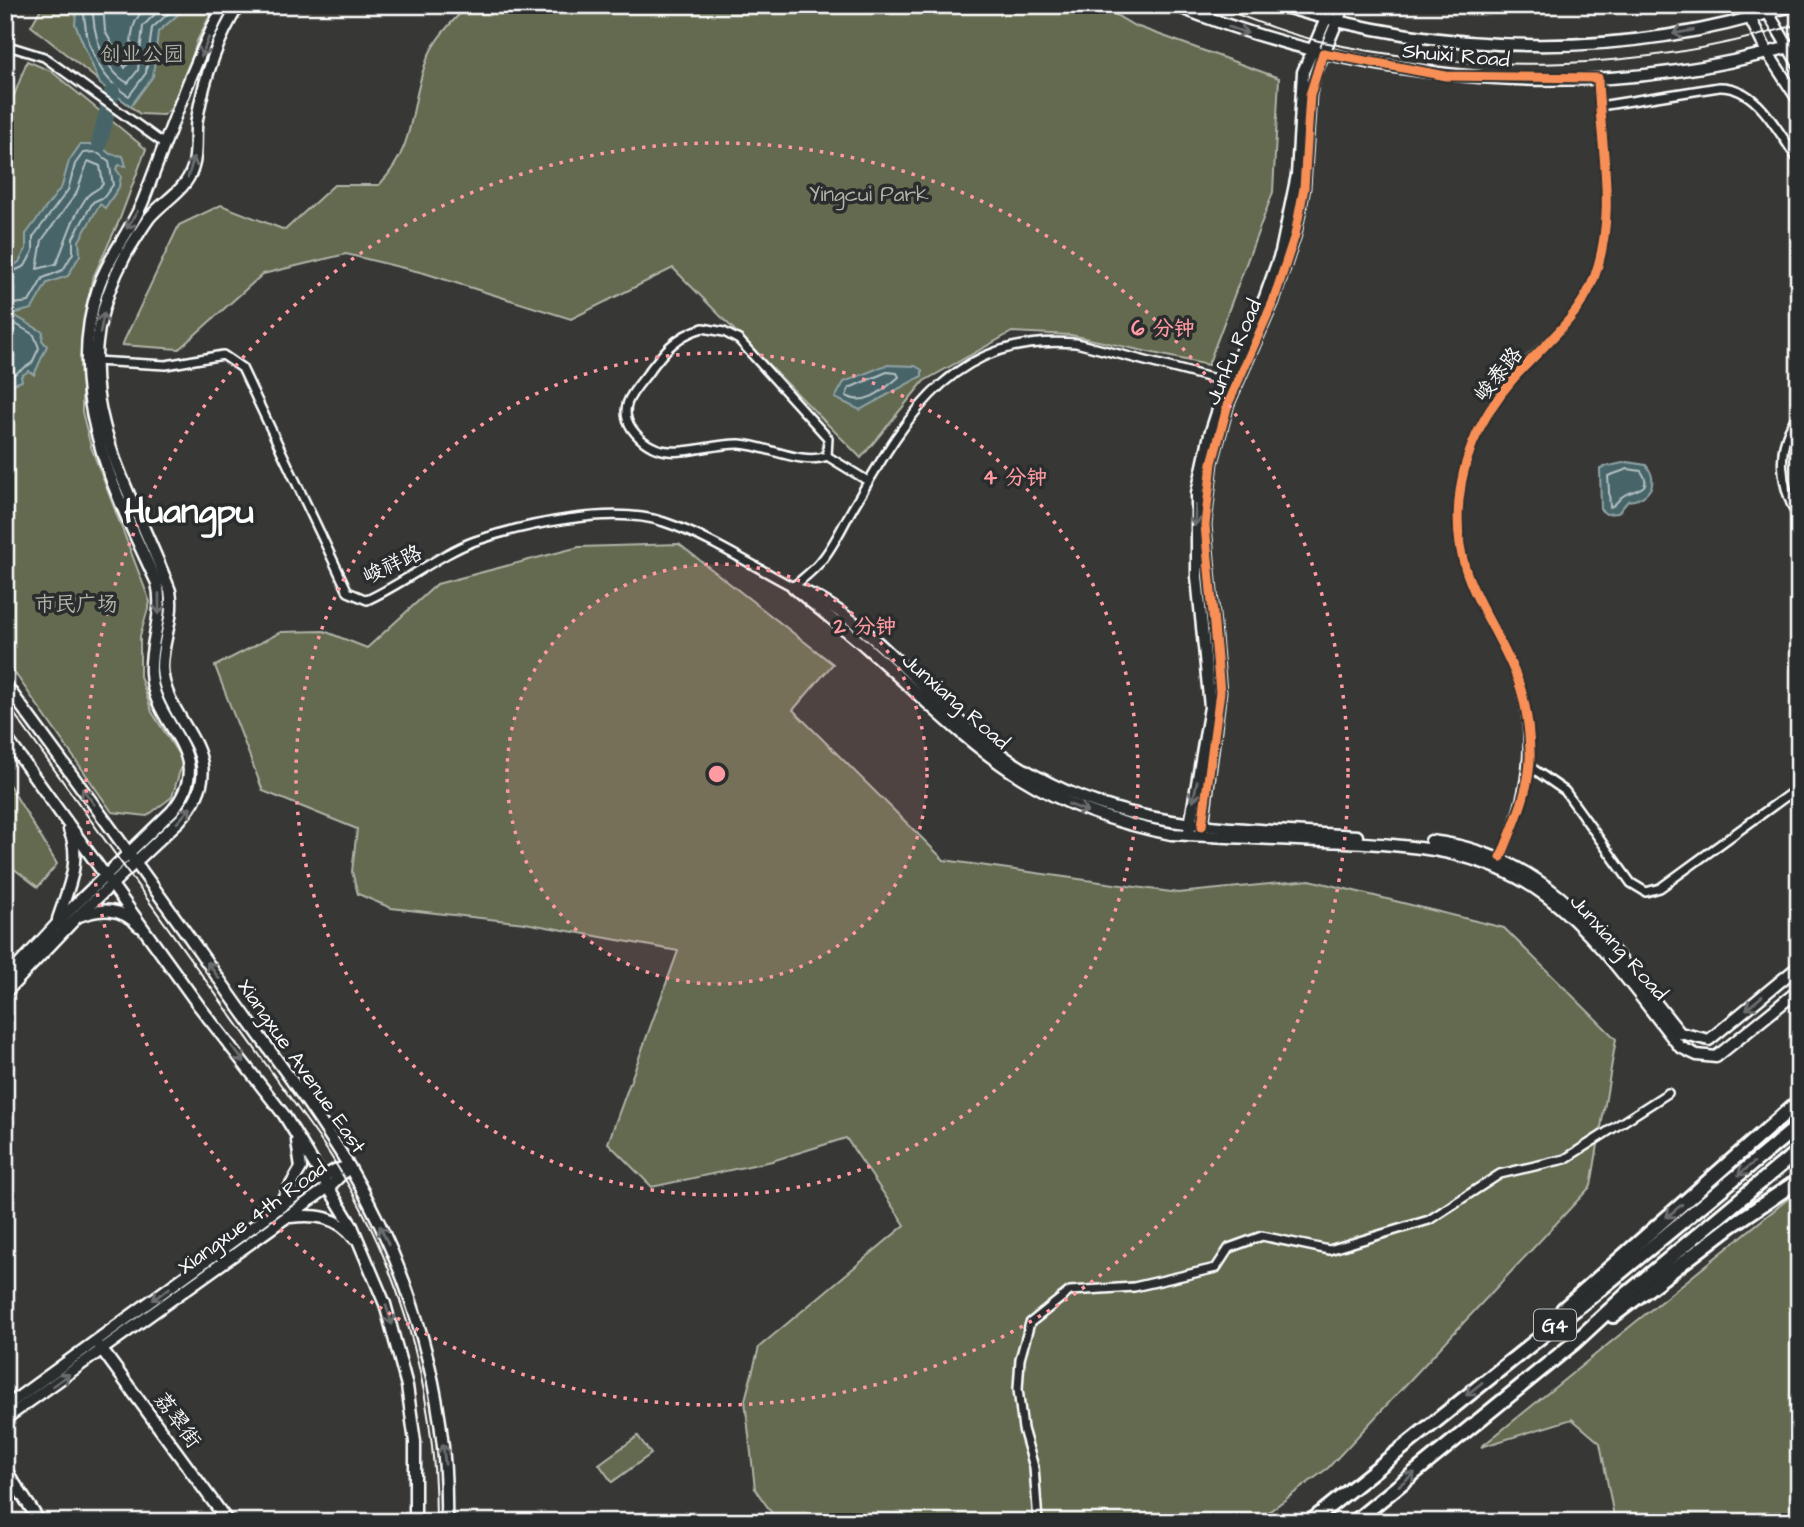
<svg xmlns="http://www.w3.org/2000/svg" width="1804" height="1527" viewBox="0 0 1804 1527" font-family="'Architects Daughter','LXGW WenKai TC',sans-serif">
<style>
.green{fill:#636a50;stroke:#b1b4a8;stroke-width:2}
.water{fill:#476569;stroke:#91a3a5;stroke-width:2}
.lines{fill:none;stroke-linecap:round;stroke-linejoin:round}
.shore{stroke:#b5c1c3;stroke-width:2}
.river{stroke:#476569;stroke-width:16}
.street-casing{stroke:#fff;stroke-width:12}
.secondary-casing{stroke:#fff;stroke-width:15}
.highway-casing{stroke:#fff;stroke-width:18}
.street{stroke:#2a2d2e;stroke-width:7}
.secondary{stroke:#2a2d2e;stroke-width:10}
.highway{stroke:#2a2d2e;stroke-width:12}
.tram{stroke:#fff;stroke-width:2}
.cycleway-casing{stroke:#2a2d2e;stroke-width:13}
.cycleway{stroke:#f78f57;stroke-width:9}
.oneway{stroke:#6a6c6d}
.ring{fill:none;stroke:#ff9aa2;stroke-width:3.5;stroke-dasharray:3.5 7}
.labels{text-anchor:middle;stroke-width:7;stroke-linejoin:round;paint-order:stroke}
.shield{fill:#2a2d2e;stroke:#bfc0c0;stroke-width:2}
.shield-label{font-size:19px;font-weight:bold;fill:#fff}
.park-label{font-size:21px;fill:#b1b4a8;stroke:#2a2d2e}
.street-label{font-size:21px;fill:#fff;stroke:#2a2d2e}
.town-label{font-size:35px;font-weight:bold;fill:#fff;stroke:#2a2d2e}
.centre{fill:#ff9aa2;stroke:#2a2d2e;stroke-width:3.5}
.ring-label{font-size:21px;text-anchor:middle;font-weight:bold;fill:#ff9aa2;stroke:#2a2d2e;stroke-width:7;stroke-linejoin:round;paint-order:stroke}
</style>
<rect width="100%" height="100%" fill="#373735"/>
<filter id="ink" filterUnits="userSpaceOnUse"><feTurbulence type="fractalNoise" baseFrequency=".0143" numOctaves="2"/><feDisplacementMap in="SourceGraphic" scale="14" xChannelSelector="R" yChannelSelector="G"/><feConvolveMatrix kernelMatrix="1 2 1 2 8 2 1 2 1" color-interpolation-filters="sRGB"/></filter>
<g filter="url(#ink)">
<g class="green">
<polygon points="43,5 215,5 197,41 178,104 163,115 140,114 31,26"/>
<path d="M 468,5 L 1099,5 L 1133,25 L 1279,78 L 1273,192 L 1208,365 L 1071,335 L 1012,332 L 924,381 L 861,458 L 673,268 L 571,319 L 424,273 L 346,254 L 263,274 L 179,349 L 122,345 L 179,225 L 221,205 L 285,230 L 334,185 L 379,185 C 419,143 408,104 428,57 C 436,37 453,21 468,5 Z"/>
<polygon points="27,61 51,71 146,149 119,221 92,280 83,330 82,412 91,447 150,602 140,636 140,676 152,712 183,761 172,797 147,816 112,812 5,659 5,120"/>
<polygon points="679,544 833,664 793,710 944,860 1178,893 1310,880 1504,928 1616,1039 1591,1186 1328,1468 1255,1522 778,1522 755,1489 745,1400 759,1347 905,1225 846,1138 772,1161 652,1187 608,1143 678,951 525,923 391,908 358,894 352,872 357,829 263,791 215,666 281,632 324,631 367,648 437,584 579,547"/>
<polygon points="5,778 57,864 38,887 5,862"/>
<polygon points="1799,1190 1799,1522 1615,1522 1600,1443 1572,1419 1481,1447"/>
<polygon points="638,1436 651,1454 612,1482 599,1464"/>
</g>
<g class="water">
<polygon points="77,5 189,5 158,32 153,76 131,106 100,84 75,24"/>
<polygon points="80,145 99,145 110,154 123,156 126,166 119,165 116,169 121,176 119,187 105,208 100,204 79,241 80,255 68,276 47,283 32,309 12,314 43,332 42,340 47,346 34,375 29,371 21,376 22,381 5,387 5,272 19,262 26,249 26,234 62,186 69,161"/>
<polygon points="886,365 915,366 922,370 922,376 860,410 835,398 844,382"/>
<path d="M 1627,462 L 1646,465 C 1660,483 1649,499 1628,501 L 1618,513 L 1606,514 L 1601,510 L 1600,468 Z"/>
</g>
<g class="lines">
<g class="shore">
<path d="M 84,5 C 83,40 98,78 129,96 L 146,73 L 152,28 L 178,5"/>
<path d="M 93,5 C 92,32 103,70 128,83 L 138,70 L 143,26 L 164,5"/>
<path d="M 103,5 L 105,31 L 125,68 C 138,54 121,29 148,5"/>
<path d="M 88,161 L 100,166 L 103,184 C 98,191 90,191 86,198 C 71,219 66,242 56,264 L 37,269 L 42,240 L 76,194 Z"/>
<polyline points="5,275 25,266 33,251 33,237 68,190 75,164 83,153 96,152 109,161 113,185 104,197 93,202 73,238 73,253 63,270 43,278 29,302 13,304 7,310 9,320 34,335 39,348 32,363 5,380"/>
<path d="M 887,372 L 897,373 L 899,377 C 883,390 866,407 846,396 L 849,388 Z"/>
<path d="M 1628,469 L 1641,471 C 1655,491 1633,489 1623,496 C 1616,501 1617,505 1610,507 L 1608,476 Z"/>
</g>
<polyline class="river" points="99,145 112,92"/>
<g class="street-casing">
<g id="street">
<polyline points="5,45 44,57 163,143"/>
<path d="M 1600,106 L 1719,87 C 1758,86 1778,133 1799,161"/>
<path d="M 703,328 L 724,332 L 739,340 L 828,438 L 827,456 C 803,466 768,446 740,444 C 700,443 661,469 632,429 C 618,409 631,394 644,378 C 662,354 674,336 703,328 Z"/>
<path d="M 94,361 L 166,365 L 223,355 L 242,368 L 348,592 L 367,600 C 403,584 441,553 475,541 C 525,524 614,505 664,522 C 709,537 751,565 793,587 C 802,579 813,571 821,561 C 835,545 845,520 857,501 C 910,410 957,333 1076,343 L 1227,382"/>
<path d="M 1799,413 C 1774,446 1780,486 1799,520"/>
<polyline points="827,456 868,481"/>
<polyline points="1529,766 1565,791 1631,883 1646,892 1660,888 1799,787"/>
<path d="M 1499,862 C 1526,802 1541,736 1515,673 C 1487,606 1452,578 1459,500 C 1464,445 1491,399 1529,361 C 1553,337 1579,314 1592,283 C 1619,217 1600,145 1598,78"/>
<polyline points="1038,1522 1034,1467 1023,1429 1018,1389 1020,1359 1030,1323 1070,1291 1134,1287 1216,1268 1229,1248 1262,1236 1329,1250 1429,1220 1500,1174 1565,1159 1668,1093"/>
</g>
</g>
<g class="secondary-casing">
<g id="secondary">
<path d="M 1174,5 C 1370,84 1595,106 1799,44"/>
<path d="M 1278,5 C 1445,56 1625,61 1793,5"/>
<polyline points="1768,13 1799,65"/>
<polyline points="1750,18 1767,52 1799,101"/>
<path d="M 793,587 C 817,608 843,627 867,648 C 973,743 1023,805 1171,834 C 1222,837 1273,839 1324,841 C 1404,845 1479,846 1546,896 C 1599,936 1639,996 1680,1047 L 1697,1055 L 1716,1057 L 1799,990"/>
<path d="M 800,590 C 859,612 919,686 967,728 C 1087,832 1208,826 1357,836"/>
<path d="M 5,684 C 80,785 154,887 226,989 C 267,1048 313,1106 350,1168 C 412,1274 449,1399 446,1522"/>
<polyline points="5,736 199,1006 284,1115 352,1226 385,1304 407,1386 415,1442 415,1522"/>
<polyline points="1202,830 1220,692 1205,525 1212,463 1228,404 1273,302 1295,235 1304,188 1310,95 1315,74 1344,5"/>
<polyline points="1189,831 1210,707 1197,577 1197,493 1210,434 1227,382 1265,297 1281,252 1297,175 1303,72 1332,5"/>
<path d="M 1431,841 C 1552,855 1609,946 1680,1033 L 1709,1040 L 1799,966"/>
<path d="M 79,916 C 102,908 121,907 139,926"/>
<path d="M 58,919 C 67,891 83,859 69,830"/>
<path d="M 5,980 L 68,912 L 172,811 C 219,754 153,728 151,673 C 149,642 165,614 157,583 C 113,489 63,390 99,285 C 110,255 131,230 143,201 C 168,137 192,65 224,5"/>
<path d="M 5,993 L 76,918 L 180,820 C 239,755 164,726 162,667 C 162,641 175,617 170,591 C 125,472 55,385 126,254 C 133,243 141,229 149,218 C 164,200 186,191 193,167 C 198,151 194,135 197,119 C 204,80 217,39 239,5"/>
<polyline points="280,1203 301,1168 297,1141"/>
<path d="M 290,1217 C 315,1214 338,1216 354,1238"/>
<polyline points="100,1347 228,1522"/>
<polyline points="5,1407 313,1183 335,1170 349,1167"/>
<polyline points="5,1419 330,1186 349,1167"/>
<polyline points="5,1469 40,1522"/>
</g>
</g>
<g class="highway-casing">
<g id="highway">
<polyline points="1563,1309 1799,1101"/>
<polyline points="1613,1316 1731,1226 1799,1180"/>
<polyline points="1310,1522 1603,1287 1799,1125"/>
<polyline points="1354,1522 1575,1342 1629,1292 1799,1150"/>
</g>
</g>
<use href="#street" class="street"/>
<use href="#secondary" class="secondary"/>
<use href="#highway" class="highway"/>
<g class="tram">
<path d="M 1213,5 C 1247,18 1283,33 1319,41 C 1475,76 1646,71 1799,24"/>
<path d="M 5,701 L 319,1138 C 397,1252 436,1384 436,1522"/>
</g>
<g class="cycleway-casing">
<path id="cycleway" d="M 1202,826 L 1220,692 L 1205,525 L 1212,463 L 1228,404 L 1273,302 L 1295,235 L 1304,188 L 1310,95 L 1323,53 L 1446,76 L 1598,78 C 1600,145 1619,217 1592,283 C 1579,314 1553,337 1530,361 C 1491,399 1464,445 1459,500 C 1452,578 1487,606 1515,673 C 1525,696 1529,725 1530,750 C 1532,787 1514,824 1501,857"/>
</g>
<use href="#cycleway" class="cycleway"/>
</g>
<defs><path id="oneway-shaft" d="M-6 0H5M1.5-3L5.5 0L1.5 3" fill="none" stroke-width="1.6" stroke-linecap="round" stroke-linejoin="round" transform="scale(1.75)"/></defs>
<g class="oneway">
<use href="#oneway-shaft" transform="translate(1238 30) rotate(19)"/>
<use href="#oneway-shaft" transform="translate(1683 32) rotate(170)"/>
<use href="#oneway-shaft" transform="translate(205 47) rotate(111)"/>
<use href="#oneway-shaft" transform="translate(191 167) rotate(-73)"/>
<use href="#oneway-shaft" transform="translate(132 220) rotate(122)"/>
<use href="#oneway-shaft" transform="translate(102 323) rotate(-79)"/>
<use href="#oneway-shaft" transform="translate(1195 516) rotate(93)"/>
<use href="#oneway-shaft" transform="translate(159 604) rotate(90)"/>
<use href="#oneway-shaft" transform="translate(1195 791) rotate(102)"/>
<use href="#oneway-shaft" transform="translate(88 796) rotate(-126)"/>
<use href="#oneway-shaft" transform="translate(1078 808) rotate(22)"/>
<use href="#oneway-shaft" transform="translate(184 815) rotate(-48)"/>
<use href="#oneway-shaft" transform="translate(213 970) rotate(-125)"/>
<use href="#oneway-shaft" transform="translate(1754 1003) rotate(140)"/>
<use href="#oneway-shaft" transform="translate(238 1054) rotate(52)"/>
<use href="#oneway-shaft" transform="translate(1746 1169) rotate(140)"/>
<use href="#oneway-shaft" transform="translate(1674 1211) rotate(140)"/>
<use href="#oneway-shaft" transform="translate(384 1235) rotate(-115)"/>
<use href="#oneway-shaft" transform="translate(161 1294) rotate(144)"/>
<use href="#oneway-shaft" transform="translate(389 1315) rotate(72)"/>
<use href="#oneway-shaft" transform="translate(61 1380) rotate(-35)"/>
<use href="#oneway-shaft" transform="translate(1474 1389) rotate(141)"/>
<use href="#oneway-shaft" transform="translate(444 1454) rotate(-96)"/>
<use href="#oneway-shaft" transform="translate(1407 1479) rotate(-39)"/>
</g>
</g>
<circle cx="717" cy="774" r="210" fill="#ff9aa2" fill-opacity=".12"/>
<g class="ring">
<circle cx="717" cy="774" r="210"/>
<circle cx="717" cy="774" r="421"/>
<circle cx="717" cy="774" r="631"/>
</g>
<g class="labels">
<rect class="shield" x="1534" y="1309.5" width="42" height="31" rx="5"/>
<g class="shield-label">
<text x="1555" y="1332">G4</text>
</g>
<g class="park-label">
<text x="142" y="61">创业公园</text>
<text x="869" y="201">Yingcui Park</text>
<text x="76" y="611">市民广场</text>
</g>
<g class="street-label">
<text transform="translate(1456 55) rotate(5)" y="7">Shuixi Road</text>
<text transform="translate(1233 352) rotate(-67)" y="7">Junfu Road</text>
<text transform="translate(1498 374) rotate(-51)" y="7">峻泰路</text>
<text transform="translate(392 564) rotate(-25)" y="7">峻祥路</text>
<text transform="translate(956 701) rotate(41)" y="7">Junxiang Road</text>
<text transform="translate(1619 947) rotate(48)" y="7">Junxiang Road</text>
<text transform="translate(302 1066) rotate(55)" y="7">Xiangxue Avenue East</text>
<text transform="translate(252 1217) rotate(-36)" y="7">Xiangxue 4th Road</text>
<text transform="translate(178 1420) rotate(54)" y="7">荔翠街</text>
</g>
<g class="town-label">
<text x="189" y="522">Huangpu</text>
</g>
</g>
<circle cx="717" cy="774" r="10" class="centre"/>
<g class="ring-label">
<text x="1163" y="335">6 分钟</text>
<text x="1015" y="484">4 分钟</text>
<text x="865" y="633">2 分钟</text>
</g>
<rect width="1804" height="1527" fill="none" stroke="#2a2d2e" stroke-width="28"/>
<rect x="14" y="14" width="1776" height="1499" fill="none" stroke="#fff" stroke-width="2.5" filter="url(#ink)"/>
</svg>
